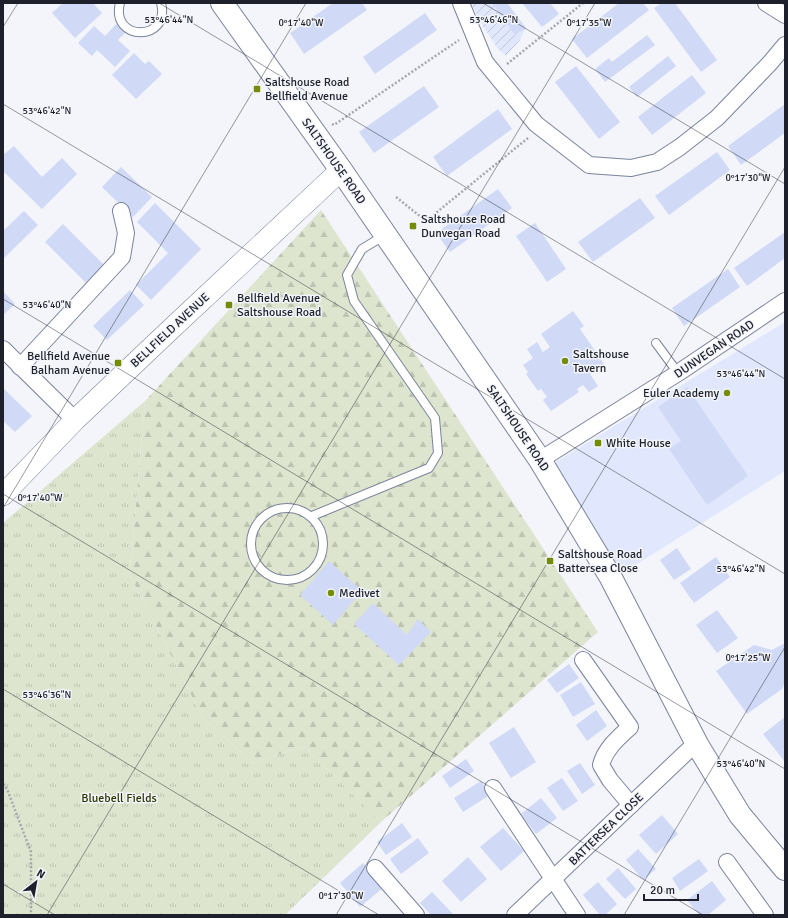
<svg xmlns="http://www.w3.org/2000/svg" width="788" height="918" viewBox="0 0 788 918" font-family="Signika,sans-serif">
<style>
.built{fill:#e1e8fd}
.industrial{fill:url(#industrial-furrows)}
.grass{fill:url(#grass-tufts)}
.forest{fill:url(#forest-firs)}
.building{fill:#d0daf6}
.lines{fill:none;stroke-linecap:round;stroke-linejoin:round}
.service-casing{stroke:#7b839d;stroke-width:10}
.minor-casing{stroke:#7b839d;stroke-width:18}
.tertiary-casing{stroke:#7b839d;stroke-width:22}
.secondary-casing{stroke:#7b839d;stroke-width:24}
.path{stroke:#a5a8af;stroke-width:2.5;stroke-dasharray:2 2;stroke-linecap:butt}
.service{stroke:#fff;stroke-width:8}
.minor{stroke:#fff;stroke-width:16}
.tertiary{stroke:#fff;stroke-width:21}
.secondary{stroke:#fff;stroke-width:22}
.ticks{fill:none;stroke:#1e212b;stroke-width:1;stroke-opacity:0.45}
.poi-dot{fill:#738c03;stroke:#f3f5fb;stroke-width:1.5}
.labels{text-anchor:middle;stroke-width:3;stroke-linejoin:round;paint-order:stroke}
.poi-label{font-size:12px;fill:#1e212b;stroke:#f3f5fb;text-anchor:start}
.street-label{font-size:12px;fill:#1e212b;stroke:#f3f5fb}
.park-label{font-size:12px;fill:#2c3702;stroke:#f3f5fb}
.ticks-label{font-size:10px;text-anchor:middle;fill:#1e212b;stroke:#f3f5fb;stroke-width:3;stroke-linejoin:round;paint-order:stroke}
</style>
<defs>
<pattern id="industrial-furrows" width="10" height="10" patternUnits="userSpaceOnUse"><rect width="10" height="10" fill="#e1e8fd"/><path d="M-1 1l2-2M0 10L10 0M9 11l2-2" fill="none" stroke="#c1c7d9"/></pattern>
<pattern id="grass-tufts" width="24" height="20" patternUnits="userSpaceOnUse"><rect width="24" height="20" fill="#dee5cf"/><path d="M3 7l-1-3M5 7V3M7 7l1-3M15 17l-1-3M17 17v-4M19 17l1-3" fill="none" stroke="#bec4b2"/></pattern>
<pattern id="forest-firs" width="22" height="20" patternUnits="userSpaceOnUse"><rect width="22" height="20" fill="#dee5cf"/><path d="M5 1l3.5 6h-7zM16 11l3.5 6h-7z" fill="#bec4b2"/></pattern>
</defs>
<rect width="100%" height="100%" fill="#f3f5fb"/>
<polygon class="built" points="785,322 785,471 618,576 554,463"/>
<polygon class="industrial" points="471,3 507,3 526,28 520,40 506,56 498,49 481,23"/>
<polygon class="grass" points="145,401 130,575 203,718 253,763 304,746 381,822 285,915 3,915 3,523"/>
<polygon class="forest" points="321,210 598,632 381,822 304,746 253,763 203,718 130,575 145,401"/>
<g class="building">
<polygon points="63,3 93,3 102,13 75,38 52,13"/>
<polygon points="333,3 362,3 367,10 304,54 290,33"/>
<polygon points="492,3 507,3 526,28 515,35"/>
<polygon points="522,3 550,3 559,14 542,27"/>
<polygon points="619,3 643,3 649,10 587,58 572,39"/>
<polygon points="662,3 675,3 717,60 701,72 654,8"/>
<polygon points="425,13 437,30 375,74 363,57"/>
<polygon points="116,24 125,33 118,40 130,51 115,67 97,50 92,56 78,43 94,26 105,36"/>
<polygon points="647,35 655,45 605,82 595,69 609,58 612,62"/>
<polygon points="134,53 145,64 149,61 162,74 136,99 112,75"/>
<polygon points="668,56 676,66 637,97 629,87"/>
<polygon points="576,66 620,122 599,139 555,82"/>
<polygon points="692,75 706,93 652,135 638,117"/>
<polygon points="424,86 439,107 374,153 359,132"/>
<polygon points="785,104 785,133 741,165 728,146"/>
<polygon points="498,109 512,129 447,176 433,157"/>
<polygon points="14,146 42,177 62,158 77,174 42,209 3,171 3,155"/>
<polygon points="717,152 730,170 669,215 655,196"/>
<polygon points="121,167 152,197 133,217 102,187"/>
<polygon points="498,189 512,208 450,252 436,233"/>
<polygon points="640,198 655,218 593,262 578,242"/>
<polygon points="155,203 201,249 151,300 136,285 168,253 137,222"/>
<polygon points="24,211 38,225 3,259 3,231"/>
<polygon points="535,223 566,269 547,282 516,236"/>
<polygon points="63,224 104,265 86,283 45,242"/>
<polygon points="785,232 785,258 747,286 734,268"/>
<polygon points="728,269 740,287 684,326 672,308"/>
<polygon points="130,290 144,305 107,340 93,326"/>
<polygon points="3,291 15,304 3,315"/>
<polygon points="573,311 584,326 580,329 604,364 590,374 598,386 589,392 583,385 577,389 579,392 551,411 543,400 547,397 541,389 538,391 526,374 528,372 523,365 533,358 527,349 537,342 543,352 550,347 541,334"/>
<polygon points="687,387 748,476 707,505 669,449 681,441 658,407"/>
<polygon points="3,388 32,416 15,432 3,421"/>
<polygon points="677,548 691,569 674,580 660,560"/>
<polygon points="716,557 730,577 694,603 680,583"/>
<polygon points="329,561 362,591 333,625 300,595"/>
<polygon points="373,603 407,635 418,619 431,632 399,665 354,624"/>
<polygon points="717,610 738,638 717,653 696,625"/>
<polygon points="785,643 785,682 782,689 747,714 716,671 754,645 772,650"/>
<polygon points="569,664 579,678 557,693 547,680"/>
<polygon points="581,682 595,704 573,717 560,695"/>
<polygon points="596,710 607,726 587,741 576,725"/>
<polygon points="785,717 785,762 763,734"/>
<polygon points="514,727 536,762 511,778 489,743"/>
<polygon points="466,759 474,771 450,788 442,776"/>
<polygon points="580,763 595,785 582,794 567,771"/>
<polygon points="562,778 578,801 563,811 547,788"/>
<polygon points="481,781 490,795 463,812 454,798"/>
<polygon points="541,798 557,818 536,834 521,814"/>
<polygon points="662,815 678,834 656,854 639,835"/>
<polygon points="402,823 412,837 386,855 377,842"/>
<polygon points="503,828 524,851 501,871 480,847"/>
<polygon points="418,838 429,853 401,874 390,859"/>
<polygon points="638,849 656,869 643,880 626,860"/>
<polygon points="468,857 487,879 461,902 442,881"/>
<polygon points="699,859 708,871 680,891 672,878"/>
<polygon points="363,863 384,887 360,907 340,883"/>
<polygon points="618,868 636,889 625,899 606,879"/>
<polygon points="712,881 726,900 708,915 699,915 687,900"/>
<polygon points="598,882 617,904 605,915 600,915 583,895"/>
<polygon points="432,892 454,915 431,915 420,903"/>
</g>
<g class="lines">
<g class="service-casing">
<g id="service">
<path d="M 120,3 C 110,42 171,42 161,3"/>
<polyline points="656,343 678,373"/>
<circle cx="287" cy="544" r="36"/>
<polyline points="312,516 429,468 438,453 435,418 354,301 347,275 362,249 385,235"/>
</g>
</g>
<g class="minor-casing">
<g id="minor">
<polyline points="461,3 485,62 536,124 589,165 631,168 657,162 680,147 717,118 770,63 785,45"/>
<polyline points="766,3 785,15"/>
<polyline points="3,349 75,420"/>
<polyline points="20,367 122,257 126,233 121,211"/>
<polyline points="540,460 678,373 785,301"/>
<path d="M 583,660 L 630,727 C 618,738 605,749 601,765 L 610,780 L 631,805"/>
<polyline points="493,788 577,915"/>
<polyline points="727,862 765,915"/>
<polyline points="375,868 416,915"/>
<polyline points="515,915 696,743"/>
</g>
</g>
<g class="tertiary-casing">
<polyline id="tertiary" points="3,495 75,420 171,329 341,170"/>
</g>
<g class="secondary-casing">
<polyline id="secondary" points="222,3 341,170 540,460 610,576 698,746 740,815 785,869"/>
</g>
<g class="path">
<polyline points="507,64 583,3"/>
<polyline points="332,124 334,125 459,40"/>
<polyline points="396,197 426,221 528,138"/>
<polyline points="3,784 7,789 31,852 31,915"/>
</g>
<use href="#service" class="service"/>
<use href="#minor" class="minor"/>
<use href="#tertiary" class="tertiary"/>
<use href="#secondary" class="secondary"/>
</g>
<path class="ticks" d="M 159,3 L 785,379M 483,3 L 785,184M 3,27 L 18,3M 3,104 L 785,574M 3,299 L 785,769M 3,494 L 703,915M 3,508 L 306,3M 3,689 L 379,915M 3,884 L 55,915M 47,915 L 595,3M 336,915 L 785,167M 624,915 L 785,647"/>
<g class="poi-dot">
<rect x="253" y="85" width="8" height="8" rx="2"/>
<rect x="409" y="222" width="8" height="8" rx="2"/>
<rect x="225" y="301" width="8" height="8" rx="2"/>
<circle cx="565" cy="361" r="4"/>
<rect x="114" y="359" width="8" height="8" rx="2"/>
<circle cx="727" cy="393" r="4"/>
<rect x="594" y="439" width="8" height="8" rx="2"/>
<rect x="546" y="557" width="8" height="8" rx="2"/>
<circle cx="331" cy="593" r="4"/>
</g>
<g class="labels">
<g class="poi-label">
<text x="265" y="86">Saltshouse Road<tspan x="265" dy="14">Bellfield Avenue</tspan></text>
<text x="421" y="223">Saltshouse Road<tspan x="421" dy="14">Dunvegan Road</tspan></text>
<text x="237" y="302">Bellfield Avenue<tspan x="237" dy="14">Saltshouse Road</tspan></text>
<text x="573" y="358">Saltshouse<tspan x="573" dy="14">Tavern</tspan></text>
<text x="110" y="360" text-anchor="end">Bellfield Avenue<tspan x="110" dy="14">Balham Avenue</tspan></text>
<text x="719" y="397" text-anchor="end">Euler Academy</text>
<text x="606" y="447">White House</text>
<text x="558" y="558">Saltshouse Road<tspan x="558" dy="14">Battersea Close</tspan></text>
<text x="339" y="597">Medivet</text>
</g>
<g class="street-label">
<text transform="translate(334 161) rotate(55)" y="4">SALTSHOUSE ROAD</text>
<text transform="translate(170 330) rotate(-43)" y="4">BELLFIELD AVENUE</text>
<text transform="translate(714 349) rotate(-34)" y="4">DUNVEGAN ROAD</text>
<text transform="translate(518 428) rotate(56)" y="4">SALTSHOUSE ROAD</text>
<text transform="translate(606 829) rotate(-44)" y="4">BATTERSEA CLOSE</text>
</g>
<g class="park-label">
<text x="119" y="802">Bluebell Fields</text>
</g>
</g>
<g class="ticks-label">
<text x="169" y="23">53°46'44"N</text>
<text x="494" y="23">53°46'46"N</text>
<text x="301" y="26">0°17'40"W</text>
<text x="589" y="26">0°17'35"W</text>
<text x="47" y="114">53°46'42"N</text>
<text x="748" y="181">0°17'30"W</text>
<text x="47" y="308">53°46'40"N</text>
<text x="741" y="377">53°46'44"N</text>
<text x="40" y="501">0°17'40"W</text>
<text x="741" y="572">53°46'42"N</text>
<text x="748" y="661">0°17'25"W</text>
<text x="47" y="698">53°46'36"N</text>
<text x="741" y="767">53°46'40"N</text>
<text x="341" y="899">0°17'30"W</text>
</g>
<rect width="788" height="918" fill="none" stroke="#1e212b" stroke-width="8"/>
<g transform="translate(36 882) rotate(31)" stroke="#f3f5fb" stroke-width="3" paint-order="stroke">
<path d="M0-3L7 15L0 10L-7 15Z" fill="#1e212b"/>
<text y="-6" font-size="11" font-weight="bold" text-anchor="middle" fill="#1e212b">N</text>
</g>
<path d="M644 894v6h54v-6" fill="none" stroke="#1e212b" stroke-width="2"/>
<text x="650" y="894" font-size="12" fill="#1e212b" stroke="#f3f5fb" stroke-width="3" paint-order="stroke">20 m</text>
</svg>
